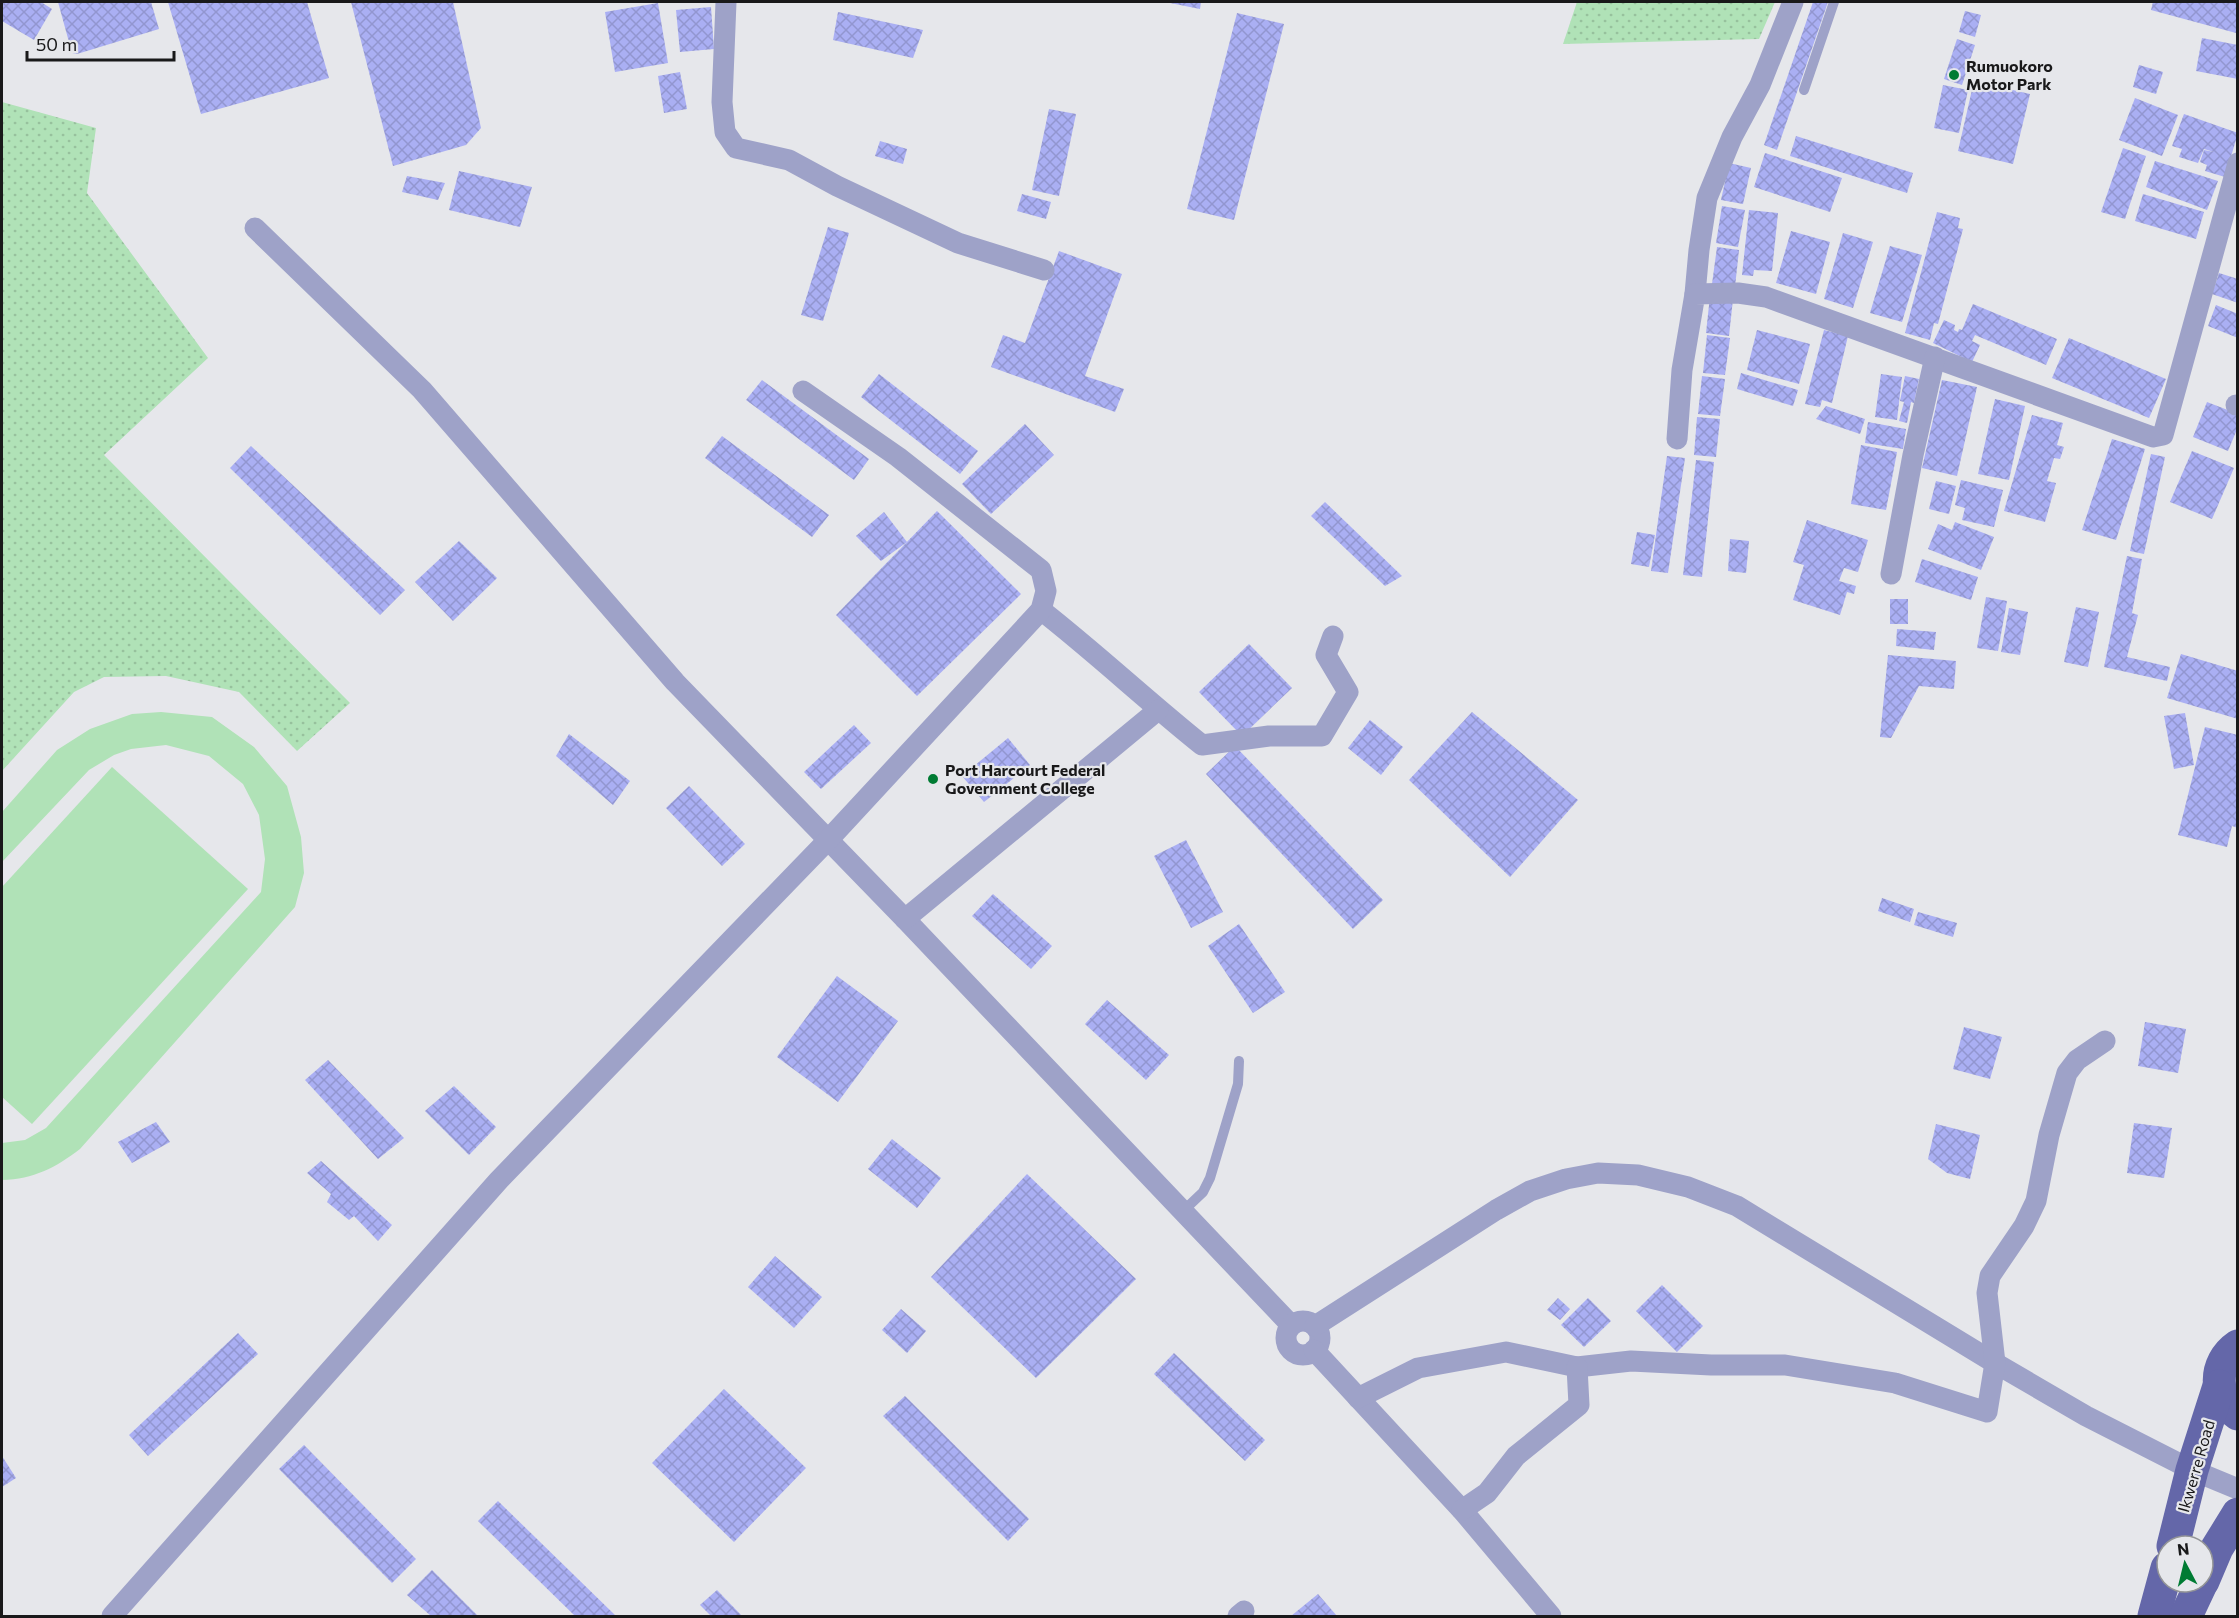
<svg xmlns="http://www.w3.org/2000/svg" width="2239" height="1618" viewBox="0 0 2239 1618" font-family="Commissioner,sans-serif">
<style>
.grass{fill:url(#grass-dots)}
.park{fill:#b0e2b7}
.building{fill:url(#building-cross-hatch)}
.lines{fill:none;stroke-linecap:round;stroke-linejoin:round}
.service{stroke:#9ea2c8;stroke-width:10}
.minor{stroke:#9ea2c8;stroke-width:21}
.primary{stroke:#6467a9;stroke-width:33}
.poi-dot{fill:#007b33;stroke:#e6e7eb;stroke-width:2}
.labels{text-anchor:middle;stroke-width:4.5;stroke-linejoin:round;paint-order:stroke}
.poi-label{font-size:16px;font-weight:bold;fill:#19191a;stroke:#e6e7eb;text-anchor:start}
.street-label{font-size:16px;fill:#19191a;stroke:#e6e7eb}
</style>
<defs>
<pattern id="grass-dots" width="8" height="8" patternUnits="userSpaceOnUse" patternTransform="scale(1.5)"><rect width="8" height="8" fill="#b0e2b7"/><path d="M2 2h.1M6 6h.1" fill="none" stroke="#97c19d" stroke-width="1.8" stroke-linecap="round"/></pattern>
<pattern id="building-cross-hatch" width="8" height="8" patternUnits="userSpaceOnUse" patternTransform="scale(1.5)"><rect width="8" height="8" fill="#aaaff3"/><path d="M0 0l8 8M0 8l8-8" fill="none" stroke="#9296d0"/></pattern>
</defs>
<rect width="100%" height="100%" fill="#e6e7eb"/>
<g class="grass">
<polygon points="1577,2 1775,2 1759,39 1563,44"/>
<polygon points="2,102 96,128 87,193 208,358 104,455 350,703 297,751 239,692 166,676 104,677 74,692 2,771"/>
</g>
<g class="park">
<path d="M 161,712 L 212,717 L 254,747 L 287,786 L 301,837 L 304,873 L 295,907 L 80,1149 C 55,1168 34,1179 2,1180 L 2,1143 L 25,1140 L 46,1128 L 261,892 L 265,859 L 259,815 L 243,784 L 209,756 L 166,745 L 131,749 L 114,755 L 89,770 L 2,862 L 2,812 L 57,750 L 90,729 L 132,714 Z"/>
<polygon points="112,767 248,889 32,1124 2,1097 2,887"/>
</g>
<g class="building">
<polygon points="2,2 41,2 52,9 34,40 2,21"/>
<polygon points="58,2 151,2 159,29 77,54 72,53"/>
<polygon points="168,2 307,2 329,78 201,114"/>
<polygon points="351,2 453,2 481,128 466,145 393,166"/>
<polygon points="1165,2 1201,2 1200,9"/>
<polygon points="1813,2 1828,2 1777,150 1764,145"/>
<polygon points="2153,2 2238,2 2236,33 2151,10"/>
<polygon points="658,3 668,63 615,72 605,12"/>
<polygon points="711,7 714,49 680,52 676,10"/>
<polygon points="1965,11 1981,15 1975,37 1959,32"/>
<polygon points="838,12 923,30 913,58 833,40"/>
<polygon points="1237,13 1284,24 1234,220 1187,209"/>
<polygon points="2202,38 2238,45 2238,79 2196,71"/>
<polygon points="1957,39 1975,45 1962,85 1944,79"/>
<polygon points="2139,65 2163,72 2156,94 2133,87"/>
<polygon points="680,72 687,109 664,113 658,76"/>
<polygon points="1974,81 2030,94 2013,164 1958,151"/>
<polygon points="1943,85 1968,90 1959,133 1934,128"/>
<polygon points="2135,98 2178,115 2162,156 2119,140"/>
<polygon points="1049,109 1076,114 1059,196 1032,190"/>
<polygon points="2184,114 2238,133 2225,177 2205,171 2207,165 2200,162 2204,150 2214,152 2204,149 2206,144 2198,163 2179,157 2182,149 2172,146"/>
<polygon points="1796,136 1913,173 1907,193 1790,156"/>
<polygon points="880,141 907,149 903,164 875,156"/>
<polygon points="2123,148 2146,156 2125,219 2101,212"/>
<polygon points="1765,153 1842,178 1830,212 1754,187"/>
<polygon points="2155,161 2218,181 2207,210 2146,187"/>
<polygon points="1729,163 1751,168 1743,204 1721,200"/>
<polygon points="459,171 532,187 520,227 449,210"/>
<polygon points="407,176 445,183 438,200 402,192"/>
<polygon points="1022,194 1051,202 1046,219 1017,211"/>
<polygon points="2143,194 2204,212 2196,239 2135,221"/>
<polygon points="1722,206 1745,210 1738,247 1716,243"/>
<polygon points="1749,210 1778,213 1772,271 1754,270 1753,276 1742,275"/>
<polygon points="1937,212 1960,218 1958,228 1963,229 1938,324 1934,323 1930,340 1905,333"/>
<polygon points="828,227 849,233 823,321 801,315"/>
<polygon points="1791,231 1830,242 1816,294 1776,283"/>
<polygon points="1843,233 1873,242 1853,308 1824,299"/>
<polygon points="1890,246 1922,255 1902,322 1870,313"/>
<polygon points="1717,247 1739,250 1735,287 1712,284"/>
<polygon points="1059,251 1122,274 1085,376 1124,389 1115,412 991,367 1003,335 1025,343"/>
<polygon points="2219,273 2238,279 2238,303 2212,294"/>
<polygon points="1710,296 1733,299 1729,336 1706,333"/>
<polygon points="1973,304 2057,339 2046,365 1975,335 1972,341 1980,345 1972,362 1933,343 1944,320 1955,325 1954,330 1958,332 1959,329 1962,330"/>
<polygon points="2216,305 2238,314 2238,338 2208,326"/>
<polygon points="1757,330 1810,344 1799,384 1747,370"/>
<polygon points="1824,330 1848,336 1832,403 1822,400 1820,407 1805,404"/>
<polygon points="1707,335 1730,338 1725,375 1703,373"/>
<polygon points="2069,338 2166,379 2149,418 2052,378"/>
<polygon points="1741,373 1798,390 1793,406 1737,389"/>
<polygon points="879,374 978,451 960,474 861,397"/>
<polygon points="1881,374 1902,377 1897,420 1875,417"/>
<polygon points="1702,376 1725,379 1720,416 1698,414"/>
<polygon points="1905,376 1919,379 1914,403 1911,402 1907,423 1899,421 1904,402 1900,401"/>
<polygon points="762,380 869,459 854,480 746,400"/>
<polygon points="1942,380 1977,387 1957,476 1922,468"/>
<polygon points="1995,399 2025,406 2009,480 1978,474"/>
<polygon points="2207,402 2238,414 2238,427 2228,451 2193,437"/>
<polygon points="1826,406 1865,419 1860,434 1816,419"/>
<polygon points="2032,415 2063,423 2057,445 2064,447 2060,459 2054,458 2047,481 2056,483 2045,522 2004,511"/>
<polygon points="1697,417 1720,419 1716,457 1694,455"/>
<polygon points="1868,422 1906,429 1903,449 1865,443"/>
<polygon points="1025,424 1054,455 991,514 962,484"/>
<polygon points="722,436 829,515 812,537 705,458"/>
<polygon points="2112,439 2145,449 2116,540 2082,530"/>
<polygon points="1861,445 1897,452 1886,510 1851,504"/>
<polygon points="251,446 405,590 380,615 230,468"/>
<polygon points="2192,451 2234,468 2212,519 2170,502"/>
<polygon points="2151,454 2165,457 2144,554 2130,551"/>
<polygon points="1667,456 1685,458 1668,573 1651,571"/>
<polygon points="1696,460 1714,462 1702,577 1683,575"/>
<polygon points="1961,480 2003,490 1994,527 1962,520 1965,508 1955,505"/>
<polygon points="1936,481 1956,486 1949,514 1929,509"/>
<polygon points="1325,502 1402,576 1385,586 1311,516"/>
<polygon points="937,511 1021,594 917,696 836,615"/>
<polygon points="884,512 907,542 881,561 856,536"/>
<polygon points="1807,520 1868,540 1858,572 1844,568 1839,581 1856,586 1854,594 1847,592 1840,615 1793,600 1804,565 1793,562"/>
<polygon points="1955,522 1994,537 1981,570 1928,549 1938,524 1952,530"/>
<polygon points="1637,532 1655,535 1649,567 1631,564"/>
<polygon points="1730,539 1749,541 1746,573 1728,571"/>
<polygon points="459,541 497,578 453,621 415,582"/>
<polygon points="2127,556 2142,559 2132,613 2138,615 2127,657 2170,667 2167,681 2104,667"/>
<polygon points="1922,559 1978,577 1971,600 1915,582"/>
<polygon points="1986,597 2007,601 1998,651 1977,648"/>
<rect x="1890" y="599" width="18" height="25"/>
<polygon points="2076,607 2099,612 2088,667 2064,662"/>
<polygon points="2009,608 2028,612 2020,655 2001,652"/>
<polygon points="1897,629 1936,632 1934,650 1896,646"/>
<polygon points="1249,644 1292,688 1242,736 1199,692"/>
<polygon points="2181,654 2238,671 2238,719 2167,698"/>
<polygon points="1888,655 1956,661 1954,689 1919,686 1891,738 1880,737"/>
<polygon points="1472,712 1578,800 1510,877 1409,780"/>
<polygon points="2185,713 2194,765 2174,769 2164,716"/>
<polygon points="1370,720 1403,747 1381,775 1348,748"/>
<polygon points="854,725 871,743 821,789 804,772"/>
<polygon points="2205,727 2238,735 2238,828 2232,826 2227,847 2178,835"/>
<polygon points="569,734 630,781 613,805 556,756"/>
<polygon points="1008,738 1030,765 984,802 962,776"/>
<polygon points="1235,746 1383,900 1353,929 1206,774"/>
<polygon points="689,786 745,844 722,866 666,808"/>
<polygon points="1186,840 1223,912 1191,928 1154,856"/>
<polygon points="993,894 1052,946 1031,969 972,916"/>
<polygon points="1882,898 1914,909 1910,922 1878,911"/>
<polygon points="1918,912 1957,923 1953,937 1914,925"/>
<polygon points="1239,924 1285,992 1253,1013 1208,946"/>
<polygon points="837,976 898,1021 838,1102 777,1057"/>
<polygon points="1107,1000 1169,1055 1146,1080 1085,1024"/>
<polygon points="2145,1022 2186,1029 2178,1073 2138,1066"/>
<polygon points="1964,1027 2002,1037 1990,1079 1953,1069"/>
<polygon points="328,1060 404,1138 378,1159 305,1080"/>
<polygon points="454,1086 496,1127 469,1155 425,1111"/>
<polygon points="156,1122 170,1142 132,1163 118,1142"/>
<polygon points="2134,1123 2172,1128 2164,1178 2127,1173"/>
<polygon points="1936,1124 1980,1135 1970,1179 1947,1173 1928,1159"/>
<polygon points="892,1139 941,1178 917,1208 868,1169"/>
<polygon points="321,1161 392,1225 378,1241 354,1216 349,1220 327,1202 331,1194 307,1173"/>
<polygon points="1027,1174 1136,1279 1036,1378 931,1277"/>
<polygon points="775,1256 822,1297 794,1328 748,1287"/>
<polygon points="1662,1285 1703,1326 1677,1352 1636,1311"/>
<polygon points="1558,1298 1570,1309 1560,1320 1547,1310"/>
<polygon points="1588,1298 1611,1321 1584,1347 1561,1325"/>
<polygon points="901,1309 926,1331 907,1353 882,1330"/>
<polygon points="238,1333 258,1354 148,1456 129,1435"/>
<polygon points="1174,1353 1265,1440 1245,1461 1154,1374"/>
<polygon points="724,1389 806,1468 734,1542 652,1463"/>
<polygon points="905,1396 1029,1519 1008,1541 883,1416"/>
<polygon points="304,1445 416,1559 392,1583 279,1469"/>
<polygon points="2,1456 16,1478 2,1487"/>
<polygon points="498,1501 616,1616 575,1616 478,1521"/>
<polygon points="432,1570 478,1616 431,1616 407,1595"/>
<polygon points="717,1590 742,1616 711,1616 700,1605"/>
<polygon points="1318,1594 1337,1616 1291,1616"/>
</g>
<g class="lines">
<g class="service">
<polyline points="1804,90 1834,2"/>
<polyline points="1183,1211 1203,1192 1210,1178 1238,1084 1239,1061"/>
</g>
<g class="minor">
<polyline points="726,2 722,102 725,132 736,148 789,160 837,186 958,243 1044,270"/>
<polyline points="255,228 422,390 675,682 905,919 1291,1325"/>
<polyline points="1695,294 1699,250 1707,198 1732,137 1760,85 1793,2"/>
<polyline points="2236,405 2238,405"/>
<polyline points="1677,439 1682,370 1695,294 1738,293 1766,297 2153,437 2163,435 2238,163"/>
<polyline points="1891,574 1913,455 1935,357"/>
<path d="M 1041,610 C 1096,653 1147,701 1202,745 L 1269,736 L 1322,736 L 1348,692 L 1326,655 L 1333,636"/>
<polyline points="905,919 1158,710"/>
<circle cx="1303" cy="1338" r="17"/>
<polyline points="1315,1326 1496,1210 1530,1191 1566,1179 1598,1173 1638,1175 1688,1187 1737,1206 1995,1363 2086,1416 2192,1470 2238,1489"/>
<polyline points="1314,1350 1462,1510 1551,1616"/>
<polyline points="1358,1398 1418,1368 1506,1352 1577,1367 1631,1361 1711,1365 1785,1365 1895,1383 1987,1412 1995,1363 1987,1293 1990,1276 2024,1226 2036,1201 2049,1135 2067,1073 2077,1060 2105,1041"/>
<polyline points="1462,1510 1487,1493 1516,1456 1579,1405 1577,1367"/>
<polyline points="112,1616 499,1180 829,839 1041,610 1046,591 1041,570 898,457 803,391"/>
<polyline points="1238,1616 1244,1611"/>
</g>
<g class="primary">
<path d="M 2238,1346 C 2213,1363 2213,1398 2238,1414"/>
<polyline points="2173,1546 2192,1470 2219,1386"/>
<polyline points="2203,1581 2217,1548 2238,1514"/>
<polyline points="2154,1616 2167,1568"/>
<polyline points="2186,1616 2202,1582"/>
</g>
</g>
<g class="poi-dot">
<circle cx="1954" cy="75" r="6"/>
<circle cx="933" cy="779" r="6"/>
</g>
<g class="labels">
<g class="poi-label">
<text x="1966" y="72">Rumuokoro<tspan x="1966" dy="18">Motor Park</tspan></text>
<text x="945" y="776">Port Harcourt Federal<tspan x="945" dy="18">Government College</tspan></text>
</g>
<g class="street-label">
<text transform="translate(2196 1466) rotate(-74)" y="6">Ikwerre Road</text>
</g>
</g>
<rect width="2239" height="1618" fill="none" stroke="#19191a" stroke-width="6"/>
<g transform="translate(2185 1564) rotate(353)"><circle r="28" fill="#e6e7eb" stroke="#949597" stroke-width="1.5"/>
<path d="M0-4.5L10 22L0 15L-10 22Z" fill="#007b33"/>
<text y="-9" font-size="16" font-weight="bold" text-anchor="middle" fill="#19191a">N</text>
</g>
<path d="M27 51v9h147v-9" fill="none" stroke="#19191a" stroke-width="3"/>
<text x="36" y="51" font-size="18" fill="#19191a" stroke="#e6e7eb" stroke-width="4.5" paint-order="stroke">50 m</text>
</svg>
